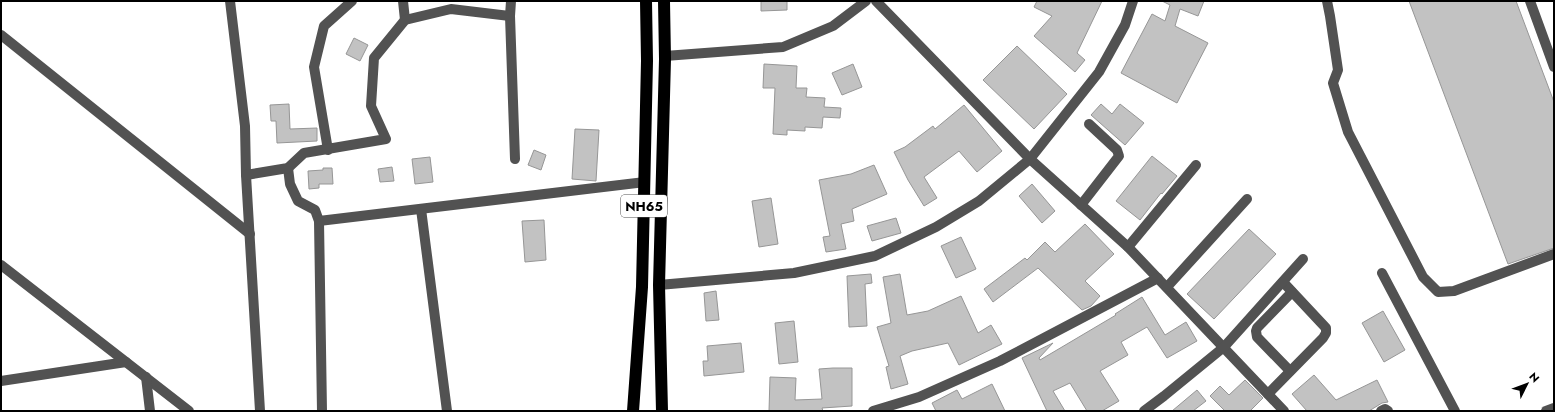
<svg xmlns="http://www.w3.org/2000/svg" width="1555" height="412" viewBox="0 0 1555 412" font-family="Jost,sans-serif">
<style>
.building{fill:#c2c2c2;stroke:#969696}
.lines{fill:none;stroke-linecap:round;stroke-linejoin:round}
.minor{stroke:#525252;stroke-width:10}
.highway{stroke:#000;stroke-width:12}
.labels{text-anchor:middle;stroke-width:4;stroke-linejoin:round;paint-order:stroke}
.shield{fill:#fff;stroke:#4c4c4c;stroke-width:1}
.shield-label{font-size:13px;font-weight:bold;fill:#000}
</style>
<rect width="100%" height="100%" fill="#fff"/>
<g class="building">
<polygon points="761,1 787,1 787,10 761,11"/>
<polygon points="1037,1 1102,1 1077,53 1085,60 1075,72 1034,36 1052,16 1034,7"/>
<polygon points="1162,1 1204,1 1198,16 1180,9 1175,26 1208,43 1177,103 1121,73 1152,14 1165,21 1170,5"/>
<polygon points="1409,1 1516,1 1554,102 1554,248 1508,264"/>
<polygon points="354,38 368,45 360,61 346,54"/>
<polygon points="1017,46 1067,94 1034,129 983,80"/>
<polygon points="764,64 797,66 796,88 807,88 806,97 825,98 824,107 841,108 840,118 823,117 822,128 805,127 805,131 787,130 787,135 773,134 775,88 763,88"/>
<polygon points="853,64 862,87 842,95 832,73"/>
<polygon points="289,104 290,129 317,128 317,141 277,143 276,121 271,121 270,105"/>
<polygon points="1101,104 1112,114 1120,104 1144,123 1125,145 1091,115"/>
<polygon points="964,105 1002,151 977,172 959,151 924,177 937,198 924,206 908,180 894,152 905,147 933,126 935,129"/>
<polygon points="575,129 599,130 596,181 572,179"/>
<polygon points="534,150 546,155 541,170 528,165"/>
<polygon points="1152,156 1177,176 1162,194 1161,193 1140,220 1116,201"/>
<polygon points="430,157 433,182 415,184 412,159"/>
<polygon points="874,165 887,194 852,209 854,221 841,224 846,249 826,252 823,237 830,236 819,180 851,174"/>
<polygon points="392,167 394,181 380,182 378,169"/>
<polygon points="323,168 332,168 333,184 319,184 319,188 309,189 308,171 323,170"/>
<polygon points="1032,184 1055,211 1042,223 1019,196"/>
<polygon points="771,198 778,244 759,247 752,201"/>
<polygon points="896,218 901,233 872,241 867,226"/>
<polygon points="544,220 546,260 525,262 522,221"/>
<polygon points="1085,224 1114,254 1085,281 1100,296 1091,306 1082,310 1038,268 993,302 984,289 1025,258 1027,260 1045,242 1055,252"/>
<polygon points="1249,229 1276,254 1214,319 1187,294"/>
<polygon points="961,237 976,269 956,278 941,246"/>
<polygon points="871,274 872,283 865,284 867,326 849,327 847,276"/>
<polygon points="900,274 907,315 928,311 961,296 978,333 991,325 1002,344 959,365 948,343 912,351 900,356 908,384 891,389 886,367 889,366 877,327 891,323 883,277"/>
<polygon points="716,291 719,320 706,321 704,293"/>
<polygon points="1142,297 1165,335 1186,322 1197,341 1167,358 1147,327 1121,342 1128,355 1100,371 1119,401 1102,411 1087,411 1070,383 1053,391 1065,411 1047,411 1022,358 1053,343 1039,358 1040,360 1116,315 1115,314"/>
<polygon points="1383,311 1405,350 1384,362 1362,323"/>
<polygon points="794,321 798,362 779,364 775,323"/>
<polygon points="741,343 744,372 704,376 703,361 708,361 707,346"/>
<polygon points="833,368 852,368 852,406 822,408 823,411 769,411 770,377 796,378 795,400 822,399 819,369"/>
<polygon points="1314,375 1336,400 1377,380 1388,402 1382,403 1369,411 1307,411 1292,394"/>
<polygon points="1245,380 1263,398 1250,411 1225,411 1210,396 1220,386 1229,395"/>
<polygon points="992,384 1005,411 936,411 932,403 957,390 962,399"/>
<polygon points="1197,390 1206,401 1193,411 1172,411"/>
</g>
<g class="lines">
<g class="minor">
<polyline points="230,1 245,126 246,175 260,411"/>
<polyline points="403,1 405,20"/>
<polyline points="511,1 510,16 515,159"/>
<polyline points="876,1 1030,159 1128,247 1284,411"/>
<polyline points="1327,1 1330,16 1338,70 1333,83 1348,132 1423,277 1438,292 1454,291 1554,254"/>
<polyline points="1530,1 1554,67"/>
<polyline points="1,35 250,234"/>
<polyline points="665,56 783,47 833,26 866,1"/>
<polyline points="328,150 314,67 324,26 352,1"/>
<polyline points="288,168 290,184 298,201 315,210 319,221"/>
<polyline points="246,175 288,168 304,153 386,139 371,106 374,58 405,20 451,9 510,16"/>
<polyline points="1081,205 1119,156 1117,150 1089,124"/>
<polyline points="421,209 447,411"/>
<polyline points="1128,247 1196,165"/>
<polyline points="1,265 189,411"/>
<polyline points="1382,273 1455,411"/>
<polyline points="659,285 794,273 875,256 936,227 979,201 1030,159 1099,72 1125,25 1133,1"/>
<polyline points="1167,287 1247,199"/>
<polyline points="1290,371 1257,337 1256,331 1257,328 1292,292"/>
<polyline points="146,377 150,411"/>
<polyline points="1,381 126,362"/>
<polyline points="1268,394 1323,338 1326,333 1326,328 1283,282"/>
<polyline points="322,411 319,221 645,182"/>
<polyline points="873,411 919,397 1000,361 1158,278"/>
<polyline points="1144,411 1164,396 1224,347 1303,259"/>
<polyline points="1381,411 1385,409 1388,411"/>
<polyline points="1546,411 1554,408"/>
</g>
<g class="highway">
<polyline points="633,411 642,287 647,61 646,1"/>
<polyline points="662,411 659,285 665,59 664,1"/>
</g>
</g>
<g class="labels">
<rect class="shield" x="621" y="195" width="46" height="22" rx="3"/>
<g class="shield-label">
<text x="644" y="211">NH65</text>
</g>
</g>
<rect width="1555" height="412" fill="none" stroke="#000000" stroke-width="4"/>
<g transform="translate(1527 384) rotate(48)" stroke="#ffffff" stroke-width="3" paint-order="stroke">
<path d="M0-3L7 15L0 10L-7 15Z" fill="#000000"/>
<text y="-6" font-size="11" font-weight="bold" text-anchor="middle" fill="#000000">N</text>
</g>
</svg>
